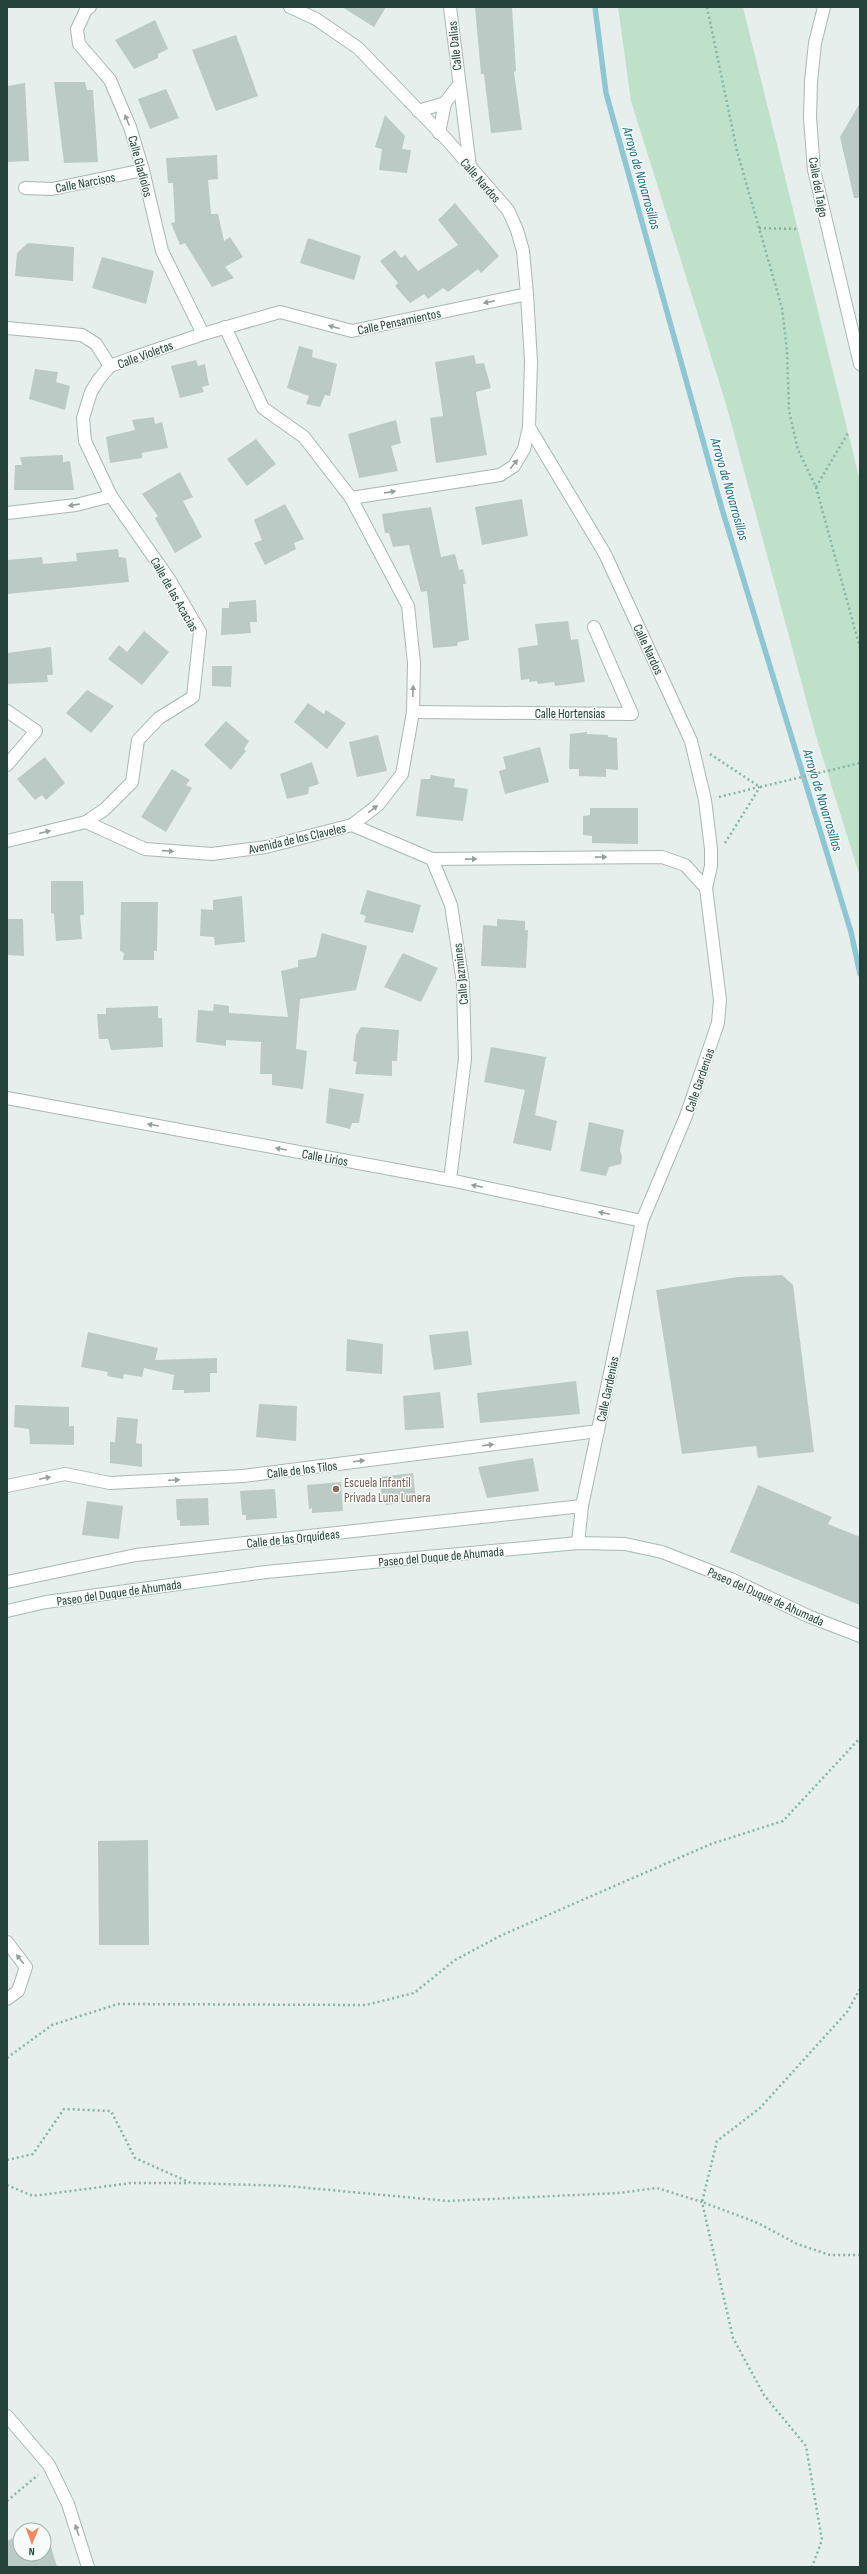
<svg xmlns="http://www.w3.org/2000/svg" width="867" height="2574" viewBox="0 0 867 2574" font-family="'Sofia Sans Condensed',sans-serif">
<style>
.green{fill:#bfe0c9}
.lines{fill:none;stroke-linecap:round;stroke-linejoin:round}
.stream{stroke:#8ec7d3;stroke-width:5.5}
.building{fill:#bbcac4}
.minor-casing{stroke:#a8b8b2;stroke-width:14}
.secondary-casing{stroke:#a4bbb3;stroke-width:14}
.path{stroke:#86b3a6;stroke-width:2.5;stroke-dasharray:2 3;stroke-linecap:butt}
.minor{stroke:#fff;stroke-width:12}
.secondary{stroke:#fff;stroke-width:12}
.oneway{fill:#92a09c}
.education-dot{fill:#8d6e63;stroke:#f7fbf9;stroke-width:1.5}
.labels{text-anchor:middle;stroke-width:3;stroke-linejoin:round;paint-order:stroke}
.street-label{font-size:13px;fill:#24423a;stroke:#f7fbf9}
.education-label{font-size:13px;fill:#785e54;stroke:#f7fbf9;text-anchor:start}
.water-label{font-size:14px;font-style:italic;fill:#1d6c7f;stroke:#f7fbf9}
</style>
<rect width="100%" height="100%" fill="#e6efeb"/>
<polygon class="green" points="618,7 743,7 860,481 860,877 816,736 726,404 631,101"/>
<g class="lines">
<polyline class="stream" points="595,7 606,93 722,509 851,932 860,974"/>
</g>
<g class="building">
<polygon points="342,7 386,7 374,27"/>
<polygon points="475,7 512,7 516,71 514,72 522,130 491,133 484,74 481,74"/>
<polygon points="155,20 168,49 158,54 158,58 134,69 115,40"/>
<polygon points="236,35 258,96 216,111 192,50"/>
<polygon points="54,82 85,82 87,90 93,90 98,162 64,163"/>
<polygon points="25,83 29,161 7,162 7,86"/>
<polygon points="166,89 179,118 150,129 138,99"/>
<polygon points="860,103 860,198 854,198 840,137"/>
<polygon points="385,115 405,136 402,149 411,150 407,173 379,170 382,149 375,147"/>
<polygon points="217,155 218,179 208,180 211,214 218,214 224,241 230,237 243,257 225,267 234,278 212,287 185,243 180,245 171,223 175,222 173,183 168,183 166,158"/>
<polygon points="455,203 499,256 481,273 478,269 448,292 443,288 428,299 424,294 410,303 395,286 398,283 380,261 395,250 401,258 405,255 418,271 458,245 438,220"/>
<polygon points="308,238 361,256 354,280 300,263"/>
<polygon points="28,243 74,247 73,281 15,276 17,253"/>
<polygon points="102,257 154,271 146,304 92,288"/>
<polygon points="299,346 313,350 312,357 337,364 330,396 325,395 320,407 306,404 309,396 287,388"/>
<polygon points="474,355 476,364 484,363 491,388 476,392 487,455 436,463 430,418 443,416 435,362"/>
<polygon points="196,360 198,366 205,364 209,385 202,387 204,392 180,398 171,366"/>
<polygon points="35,369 58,372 56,382 70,386 65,410 29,399"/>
<polygon points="154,417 155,424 162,422 168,448 142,453 142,458 110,463 106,437 135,430 132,420"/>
<polygon points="396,420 401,443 391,446 398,471 359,478 348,434"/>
<polygon points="256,439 276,464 247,486 227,459"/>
<polygon points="63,455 63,462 70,461 74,490 14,490 15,465 22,465 20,457"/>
<polygon points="180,472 193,497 183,501 202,537 175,553 155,518 158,516 142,494"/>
<polygon points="522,499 528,536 482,545 475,507"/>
<polygon points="285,504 304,539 294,543 296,549 265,565 254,543 262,540 254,520"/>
<polygon points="431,507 441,557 455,554 459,570 463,569 466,584 463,584 469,640 458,642 457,646 433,648 427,591 421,592 409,545 393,547 389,533 385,533 382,514"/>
<polygon points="118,549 119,557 126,558 129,582 7,594 7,560 42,557 43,564 77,561 76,553"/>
<polygon points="256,600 257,622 250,622 251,633 221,635 222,608 229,608 229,602"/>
<polygon points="568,621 571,640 578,639 585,682 555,686 554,682 538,684 537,681 529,682 529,679 521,680 518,648 538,645 535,624"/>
<polygon points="144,631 169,652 142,685 108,659 119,645 127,652"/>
<polygon points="51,647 53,675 47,675 48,682 7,684 7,653"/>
<polygon points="212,666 232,666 231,687 212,686"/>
<polygon points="87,690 114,706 91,733 66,713"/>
<polygon points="308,703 324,714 326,710 346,723 327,749 294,722"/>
<polygon points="226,721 249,741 244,749 246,751 231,770 204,745"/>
<polygon points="587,732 587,734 608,735 608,737 617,738 618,770 606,769 606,777 579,776 579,769 569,769 570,734"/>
<polygon points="378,735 387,771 357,777 349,742"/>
<polygon points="540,747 549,782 505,794 499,771 506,769 503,757"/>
<polygon points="45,757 65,783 46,800 42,795 35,800 17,779"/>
<polygon points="312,762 319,784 309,787 308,794 287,799 280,774"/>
<polygon points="172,769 190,780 186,785 192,788 166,832 141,817"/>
<polygon points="431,775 455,779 454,787 468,789 463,821 416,816 421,779 430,779"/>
<polygon points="590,808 638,808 638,844 592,843 592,836 583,835 583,816 590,815"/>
<polygon points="51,881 83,881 84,915 80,915 82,939 56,941 54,914 51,913"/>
<polygon points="367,890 421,905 413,933 364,922 366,916 360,914"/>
<polygon points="242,896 245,942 215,945 214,937 200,936 201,909 213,910 213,900"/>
<polygon points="121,902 158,902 157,951 154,951 154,960 123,960 124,953 120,951"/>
<polygon points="7,919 23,919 24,956 7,955"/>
<polygon points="497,919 525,921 525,930 528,930 526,968 481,966 483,925 497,926"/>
<polygon points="322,933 367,946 356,990 300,999 296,1049 307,1051 303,1089 272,1085 272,1074 260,1074 261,1042 226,1040 226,1046 196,1042 198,1010 213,1011 214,1004 229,1006 229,1013 288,1017 281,971 298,967 298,960 316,957"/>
<polygon points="403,953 438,968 421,1002 384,987"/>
<polygon points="158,1006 158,1018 162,1018 163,1047 111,1050 108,1039 99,1039 97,1014 106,1014 106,1008"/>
<polygon points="361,1027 399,1030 397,1061 392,1061 392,1076 355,1074 357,1062 353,1061 356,1035"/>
<polygon points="491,1047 546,1057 535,1115 557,1121 551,1151 513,1143 525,1090 484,1082"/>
<polygon points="329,1088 364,1094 359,1123 352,1123 350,1129 326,1123"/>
<polygon points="589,1122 624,1130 620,1150 622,1157 621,1164 609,1167 606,1176 580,1171"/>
<polygon points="782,1275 793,1285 814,1452 758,1458 756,1446 682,1454 656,1290 738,1277"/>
<polygon points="468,1331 472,1365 434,1370 429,1335"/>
<polygon points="88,1332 158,1348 155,1360 217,1358 217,1373 210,1373 210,1392 184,1393 184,1390 172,1390 174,1375 144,1368 142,1377 124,1374 123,1379 107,1376 108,1372 81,1367"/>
<polygon points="347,1339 383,1344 382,1374 346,1371"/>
<polygon points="576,1381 580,1414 480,1423 477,1393"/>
<polygon points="440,1392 444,1428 405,1430 403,1396"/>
<polygon points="259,1404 297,1406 296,1441 256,1437"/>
<polygon points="15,1405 69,1407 69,1426 74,1426 74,1445 30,1444 29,1429 14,1427"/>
<polygon points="117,1417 138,1419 136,1443 142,1444 142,1467 110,1463 110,1442 115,1442"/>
<polygon points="533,1458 539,1491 487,1498 478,1467"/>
<polygon points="413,1473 416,1501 386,1505 385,1500 382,1501 379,1477"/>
<polygon points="341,1482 343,1511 312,1513 312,1508 309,1509 307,1485"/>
<polygon points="758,1485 832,1517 828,1524 860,1537 860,1605 730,1552"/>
<polygon points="275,1489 277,1518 246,1520 246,1515 242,1515 240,1491"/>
<polygon points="208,1498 209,1525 180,1526 180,1520 177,1520 176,1499"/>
<polygon points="87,1501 123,1506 119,1539 82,1535"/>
<polygon points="148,1840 149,1945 99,1945 98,1841"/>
<polygon points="44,2531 47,2533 57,2567 7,2567 7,2541 20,2535 20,2554 44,2554"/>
</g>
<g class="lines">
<g class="minor-casing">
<g id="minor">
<polyline points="90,7 86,10 77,29 79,44 110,80 130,127 143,170 162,251 203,334"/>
<polyline points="290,7 316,19 358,48 448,141 508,210 517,230 523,251 527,294 531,362 529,427 524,449 514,466 500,475 351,498"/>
<polyline points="450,7 470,167"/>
<polyline points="824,7 815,43 811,81 810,118 814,170 860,364"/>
<polyline points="418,111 445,103"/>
<polyline points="439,133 445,103 458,86"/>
<polyline points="25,188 52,189 143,170"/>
<polyline points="7,328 82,335 96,344 110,366"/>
<polyline points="529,427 605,554 691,741 705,800 711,849 711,866 706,888"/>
<polyline points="7,513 76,505 111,496"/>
<polyline points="7,711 36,731 7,765"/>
<polyline points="413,712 632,714 594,627"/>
<polyline points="86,822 105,809 132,782 138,740 159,718 193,697 200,632 169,579 111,496 85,441 83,418 91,392 99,379 110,366 132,358 203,334 280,312 352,331 527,294"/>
<polyline points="352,825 432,859 451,905 463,983 465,1059 450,1180"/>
<polyline points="7,841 86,822 145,849 212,854 266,847 352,825 378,805 402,774 413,712 414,663 408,606 351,498 304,437 263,408 225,327"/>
<polyline points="432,859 662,857 685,865 706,888 720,1000 718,1023 686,1116 642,1221 582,1506 578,1543"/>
<polyline points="7,1098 450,1180 642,1221"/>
<polyline points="7,1486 65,1474 110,1483 243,1476 598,1431"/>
<polyline points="7,1582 136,1555 582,1506"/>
<polyline points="7,1942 26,1967 18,1991 7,1999"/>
<polyline points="7,2416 49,2465 68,2504 88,2567"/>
</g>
</g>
<g class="secondary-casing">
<polyline id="secondary" points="7,1611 46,1602 266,1572 578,1543 625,1544 662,1552 731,1579 808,1616 860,1636"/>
</g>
<g class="path">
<polyline points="707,7 737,151 782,308 787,351 789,411 798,450 816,487 860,648"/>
<polyline points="759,228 797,229"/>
<polyline points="816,487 848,433"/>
<polyline points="710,754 760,787 860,763"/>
<polyline points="719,797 759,787"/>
<polyline points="725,843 760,787"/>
<polyline points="860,1989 847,2012 760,2108 717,2141 702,2202 758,2223 797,2244 830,2255 860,2255"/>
<polyline points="7,2058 52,2025 118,2004 366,2005 414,1993 455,1960 502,1935 711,1844 783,1821 860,1738"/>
<polyline points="7,2160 33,2154 64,2109 111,2111 135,2158 191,2183 287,2186 448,2201 618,2193 657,2188 702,2202 733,2338 764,2395 806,2446 822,2540 812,2567"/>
<polyline points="7,2185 33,2196 131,2183 189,2183"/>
<polyline points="7,2501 38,2475"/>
</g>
<use href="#minor" class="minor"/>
<use href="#secondary" class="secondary"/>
</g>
<defs><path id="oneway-solid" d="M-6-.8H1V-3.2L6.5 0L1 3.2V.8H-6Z"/></defs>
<g class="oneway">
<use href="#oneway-solid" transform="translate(127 120) rotate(-112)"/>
<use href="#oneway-solid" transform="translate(489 302) rotate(168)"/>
<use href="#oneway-solid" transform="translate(334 327) rotate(-165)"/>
<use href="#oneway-solid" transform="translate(514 464) rotate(-51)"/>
<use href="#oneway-solid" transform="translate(390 492) rotate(-9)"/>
<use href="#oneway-solid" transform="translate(74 505) rotate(171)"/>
<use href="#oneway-solid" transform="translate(413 691) rotate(-88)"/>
<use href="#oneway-solid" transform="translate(373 809) rotate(-38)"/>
<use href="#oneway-solid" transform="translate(45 832) rotate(-14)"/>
<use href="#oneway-solid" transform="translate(168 851) rotate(4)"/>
<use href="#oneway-solid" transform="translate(601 857) rotate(-1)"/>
<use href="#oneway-solid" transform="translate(471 859) rotate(-1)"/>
<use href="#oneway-solid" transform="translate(153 1125) rotate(-170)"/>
<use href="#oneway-solid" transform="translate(281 1149) rotate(-170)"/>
<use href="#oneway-solid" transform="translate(477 1186) rotate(-168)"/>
<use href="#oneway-solid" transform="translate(604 1213) rotate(-168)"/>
<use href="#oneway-solid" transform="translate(488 1445) rotate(-7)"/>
<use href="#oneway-solid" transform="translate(359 1461) rotate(-7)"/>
<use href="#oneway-solid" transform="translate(45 1478) rotate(-12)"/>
<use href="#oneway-solid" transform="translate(174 1480) rotate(-3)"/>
<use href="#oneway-solid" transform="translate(20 1959) rotate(-128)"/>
<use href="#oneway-solid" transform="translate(77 2530) rotate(-109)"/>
</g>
<circle class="education-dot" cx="336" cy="1489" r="4"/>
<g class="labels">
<g class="street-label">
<text transform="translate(454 46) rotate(-96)" y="5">Calle Dalias</text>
<text transform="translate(141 166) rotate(75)" y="5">Calle Gladiolos</text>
<text transform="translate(481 180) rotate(49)" y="5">Calle Nardos</text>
<text transform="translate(85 182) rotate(-11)" y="5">Calle Narcisos</text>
<text transform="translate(819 187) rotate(80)" y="5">Calle del Talgo</text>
<text transform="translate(399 321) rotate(-12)" y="5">Calle Pensamientos</text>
<text transform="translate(145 354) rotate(-20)" y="5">Calle Violetas</text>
<text transform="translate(175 594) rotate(60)" y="5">Calle de las Acacias</text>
<text transform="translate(649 649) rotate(65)" y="5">Calle Nardos</text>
<text x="570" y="718">Calle Hortensias</text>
<text transform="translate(297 838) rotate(-13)" y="5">Avenida de los Claveles</text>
<text transform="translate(460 974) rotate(-96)" y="5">Calle Jazmines</text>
<text transform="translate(699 1080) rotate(-71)" y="5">Calle Gardenias</text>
<text transform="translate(325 1157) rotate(10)" y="5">Calle Lirios</text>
<text transform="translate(607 1389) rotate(-78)" y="5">Calle Gardenias</text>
<text transform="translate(302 1469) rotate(-7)" y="5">Calle de los Tilos</text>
<text transform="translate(293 1538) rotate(-6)" y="5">Calle de las Orquídeas</text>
<text transform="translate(441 1556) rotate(-5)" y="5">Paseo del Duque de Ahumada</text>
<text transform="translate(119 1592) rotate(-8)" y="5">Paseo del Duque de Ahumada</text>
<text transform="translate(766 1596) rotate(24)" y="5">Paseo del Duque de Ahumada</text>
</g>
<g class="education-label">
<text x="344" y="1487">Escuela Infantil<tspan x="344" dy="15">Privada Luna Lunera</tspan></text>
</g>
<g class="water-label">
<text transform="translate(642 178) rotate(74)" y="5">Arroyo de Navarrosillos</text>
<text transform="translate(730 489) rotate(74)" y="5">Arroyo de Navarrosillos</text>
<text transform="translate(823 800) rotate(73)" y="5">Arroyo de Navarrosillos</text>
</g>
</g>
<rect width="867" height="2574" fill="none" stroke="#24423a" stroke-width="16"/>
<g transform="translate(32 2542) rotate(181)"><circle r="19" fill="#f7fbf9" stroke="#a3b1ad"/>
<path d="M0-3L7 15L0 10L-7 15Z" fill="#f38760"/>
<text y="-6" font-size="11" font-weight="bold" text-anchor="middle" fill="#24423a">N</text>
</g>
</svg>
